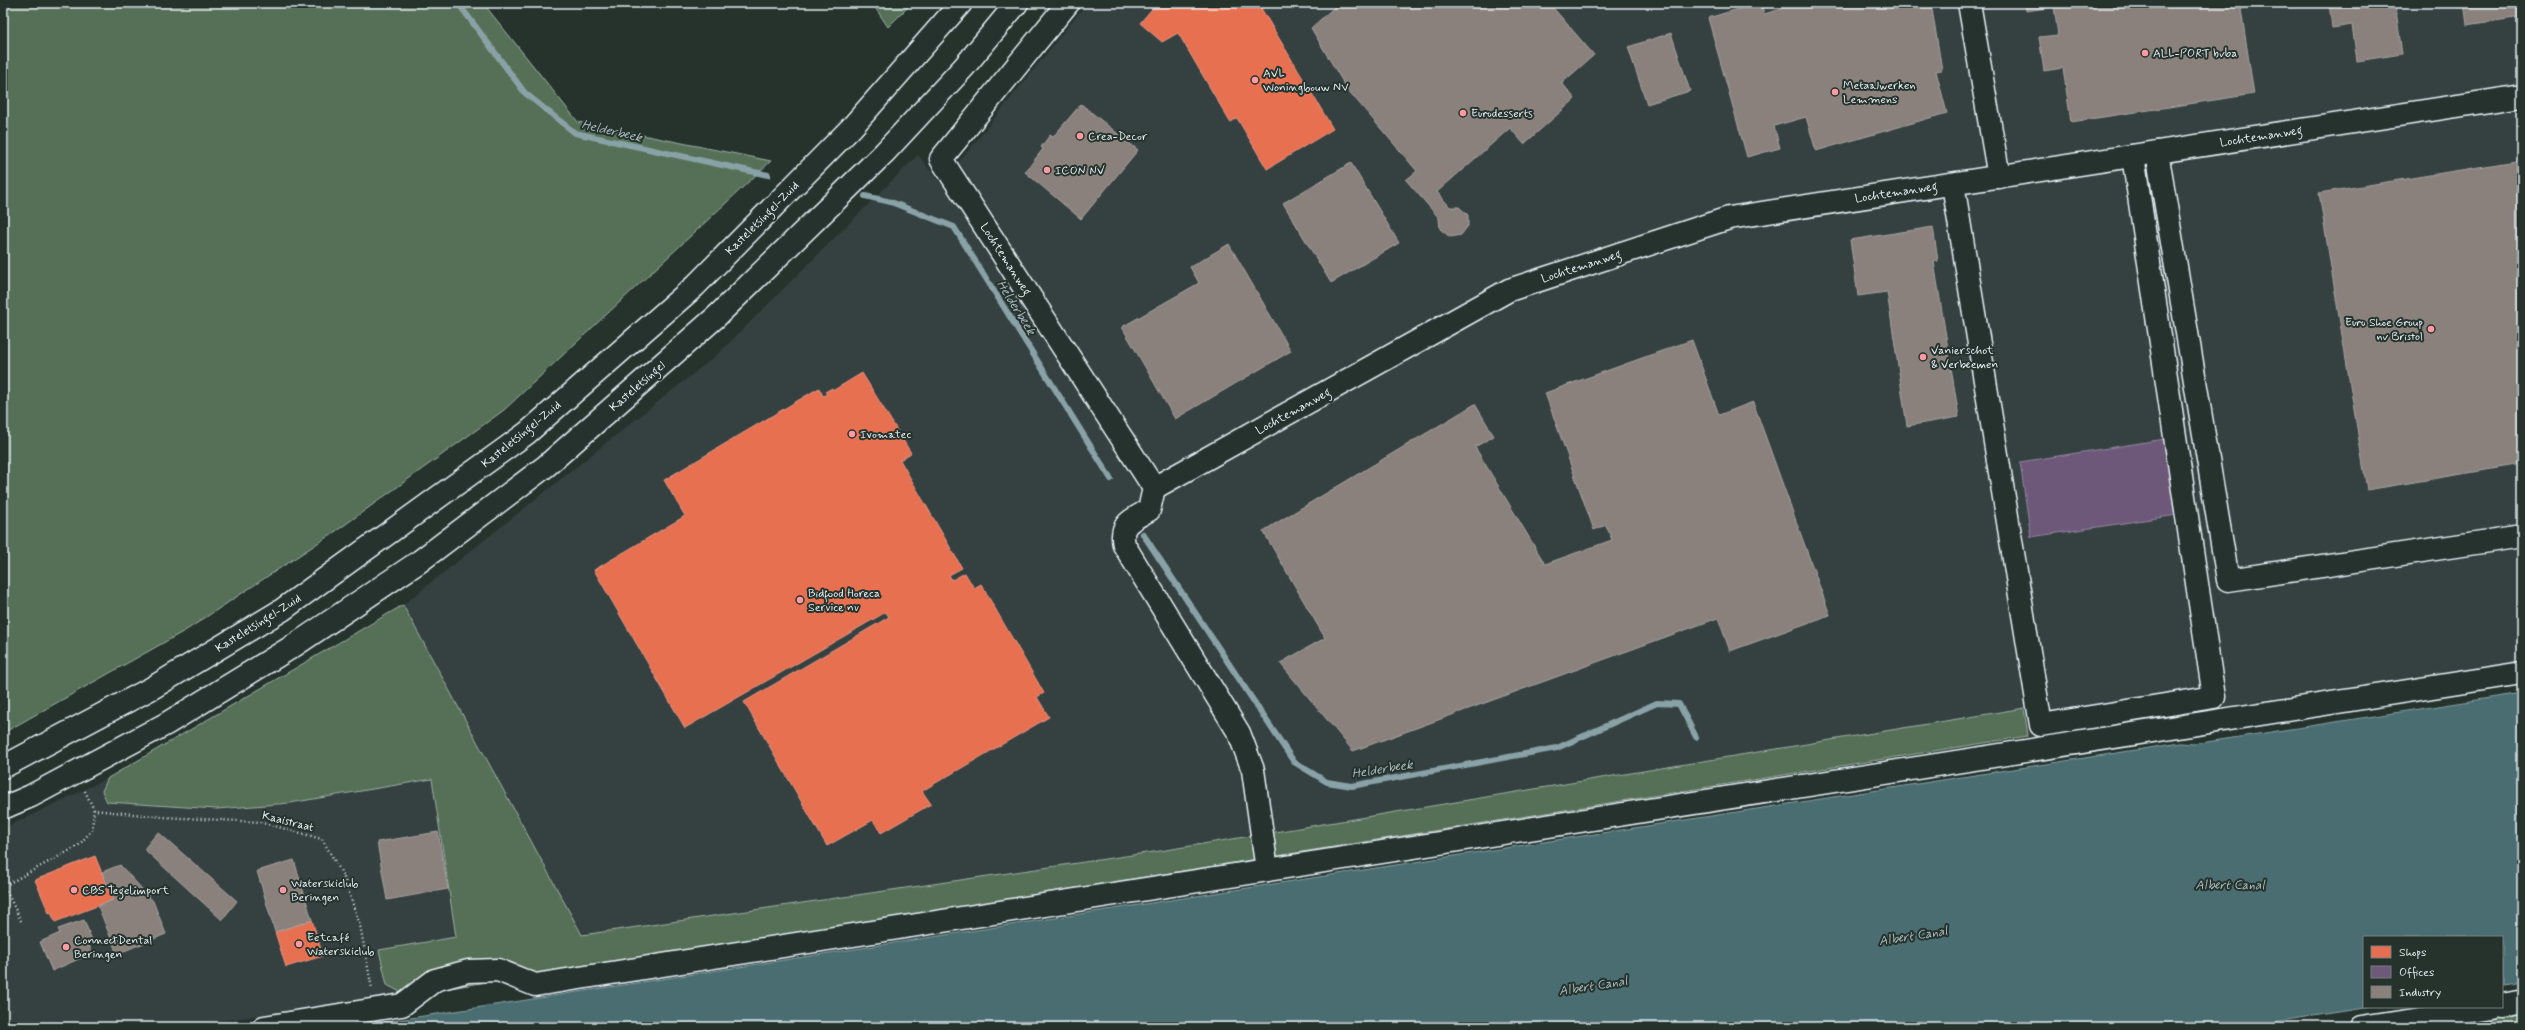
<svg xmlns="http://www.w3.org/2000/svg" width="2525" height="1030" viewBox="0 0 2525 1030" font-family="Mynerve,sans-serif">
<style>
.built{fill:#364141}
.green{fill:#547056;stroke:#9eb0a7}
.water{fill:#4a6d71;stroke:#89a2a7}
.shops{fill:#e76f51;stroke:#e79683}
.offices{fill:#6d597a;stroke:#9287a0}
.industry{fill:#8a817c;stroke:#a6a3a1}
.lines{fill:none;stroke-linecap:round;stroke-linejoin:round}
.stream{stroke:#89a2a7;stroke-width:6}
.minor-casing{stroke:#e8f1f8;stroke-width:25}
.major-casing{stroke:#e8f1f8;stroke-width:25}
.path{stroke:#e8f1f8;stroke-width:2.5;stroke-dasharray:1 3;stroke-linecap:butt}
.minor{stroke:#26332d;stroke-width:22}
.major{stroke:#26332d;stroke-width:22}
.poi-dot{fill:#ff9aa2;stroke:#26332d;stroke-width:1.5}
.labels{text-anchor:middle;stroke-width:4;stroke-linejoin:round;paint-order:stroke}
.poi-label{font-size:12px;fill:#e8f1f8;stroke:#26332d;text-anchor:start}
.street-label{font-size:12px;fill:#e8f1f8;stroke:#26332d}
.water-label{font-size:13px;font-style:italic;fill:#a9bcc2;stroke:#26332d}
</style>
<rect width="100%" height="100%" fill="#26332d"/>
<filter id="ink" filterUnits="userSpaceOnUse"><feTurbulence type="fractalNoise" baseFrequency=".025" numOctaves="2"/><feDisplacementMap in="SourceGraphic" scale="8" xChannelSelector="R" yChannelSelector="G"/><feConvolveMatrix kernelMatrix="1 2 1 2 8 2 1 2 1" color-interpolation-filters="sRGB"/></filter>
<g filter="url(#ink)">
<g class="built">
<polygon points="1087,3 2522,3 2522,661 2028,736 2024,708 1160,851 582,936 403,605 718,354 918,155 940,183 969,150"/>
<polygon points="108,778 102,791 107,802 217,809 290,803 432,779 456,937 379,950 406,995 175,1027 3,1027 3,829"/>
</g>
<g class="green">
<polygon points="3,3 483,3 578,122 771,161 504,410 339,529 188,629 3,733"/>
<polygon points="872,3 912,3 888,27"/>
<polygon points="403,605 582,935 1160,851 2024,708 2028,736 406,995 387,985 379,950 456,937 432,779 290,803 217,809 107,802 102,791 108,778"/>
<polygon points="2522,1014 2522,1027 2444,1027"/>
</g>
<polygon class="water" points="2522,693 2522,984 2502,987 2502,937 2364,937 2364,1007 2371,1007 2242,1027 353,1027 2181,743 2194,744"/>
<g class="shops">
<polygon points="1157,3 1258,3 1333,129 1267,169 1237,118 1230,122 1178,33 1162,42 1140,23"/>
<polygon points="862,373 911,453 900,460 962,568 949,575 952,580 965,573 974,588 981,584 1044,693 1037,697 1049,717 922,791 931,804 881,833 873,820 827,846 744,702 889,617 886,612 685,728 594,570 685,516 664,480 819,388 823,396 827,394 825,392 832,388 834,390"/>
<polygon points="95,856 113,900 55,922 51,912 49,913 35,880"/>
<polygon points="312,920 323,956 286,967 275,932"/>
</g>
<polygon class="offices" points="2165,439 2177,515 2031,537 2020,462"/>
<g class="industry">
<polygon points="1339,3 1549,3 1594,55 1562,83 1575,99 1524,144 1510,128 1437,192 1450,207 1459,207 1468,215 1468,226 1461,235 1450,237 1440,229 1439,218 1406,180 1417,171 1347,89 1311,28"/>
<polygon points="1759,3 1761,3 1764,14 1803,3 1931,3 1942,70 1936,71 1947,113 1816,151 1806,117 1774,126 1780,148 1747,157 1708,18"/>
<polygon points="2025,3 2275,3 2276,4 2241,9 2254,94 2071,122 2063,68 2044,71 2039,37 2058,35 2054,7 2026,11"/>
<polygon points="2329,3 2395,3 2402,54 2357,61 2352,25 2332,28"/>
<polygon points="2464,3 2522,3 2522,17 2467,25"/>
<polygon points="1671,33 1690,91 1647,104 1628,47"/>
<polygon points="1081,104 1138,150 1081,219 1025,172 1043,149 1041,147 1050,135 1053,137"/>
<polygon points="2522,160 2522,464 2367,490 2319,193"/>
<polygon points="1351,163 1399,243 1331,283 1283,203"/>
<polygon points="1933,227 1938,261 1934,262 1959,417 1907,426 1887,292 1858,296 1850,240"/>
<polygon points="1229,244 1291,351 1175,419 1122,327 1199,283 1190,267"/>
<polygon points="1692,340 1719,415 1753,402 1830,615 1730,651 1718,618 1353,751 1280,663 1325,638 1263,531 1475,404 1494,436 1475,447 1545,564 1612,540 1606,525 1594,530 1545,393"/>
<polygon points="158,832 237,901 222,920 144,849"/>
<polygon points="438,832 448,889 387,900 377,842"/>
<polygon points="294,860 312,920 275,932 257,871"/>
<polygon points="120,865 153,901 166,934 117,954 98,906 113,900 102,872"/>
<polygon points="84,920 92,940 88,942 92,953 52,971 40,942 60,933 58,929"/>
</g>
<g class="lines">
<g class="stream">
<polyline points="458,3 525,93 575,133 768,175"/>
<polyline points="865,196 891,202 954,227 1111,479"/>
<polyline points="1143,534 1294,762 1327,782 1352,786 1557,748 1657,703 1679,704 1696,737"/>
</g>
<g class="minor-casing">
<g id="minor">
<polyline points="1068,3 941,159 1154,488"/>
<polyline points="1969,3 1999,177"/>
<polyline points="2157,152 2228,580 2522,536"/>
<polyline points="1953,184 2041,725 2214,697 2133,156"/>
<polyline points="1154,488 1509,290 1729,218 2522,96"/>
<path d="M 1154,488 L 1149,510 C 1132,520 1119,523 1124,545 L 1239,733 L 1253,770 L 1267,870"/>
<polyline points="2502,1006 2522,1002"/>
<polyline points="264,1027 402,1005 435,980 468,971 498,970 535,985 2522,673"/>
<polyline points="2361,1027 2492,1007"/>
</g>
</g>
<g class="major-casing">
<g id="major">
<polyline points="3,767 152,688 282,610 527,433 695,286 852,127 961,3"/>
<polyline points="3,808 31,796 166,724 295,645 420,561 546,466 717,316 884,153 964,67 1017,3"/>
</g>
</g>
<g class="path">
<polyline points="85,791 94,810 163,817 260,822 322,839 343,875 360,925 372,989"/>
<polyline points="21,921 4,886 78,846 92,830 94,810"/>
</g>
<use href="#minor" class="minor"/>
<use href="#major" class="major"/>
</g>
</g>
<g class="poi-dot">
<circle cx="2145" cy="53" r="4"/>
<circle cx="1255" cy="80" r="4"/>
<circle cx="1835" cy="92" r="4"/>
<circle cx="1463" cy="113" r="4"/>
<circle cx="1080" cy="136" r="4"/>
<circle cx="1047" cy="170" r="4"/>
<circle cx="2431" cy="329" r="4"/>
<circle cx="1923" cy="357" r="4"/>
<circle cx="852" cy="434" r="4"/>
<circle cx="800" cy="600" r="4"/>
<circle cx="74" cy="890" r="4"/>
<circle cx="283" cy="890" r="4"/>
<circle cx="299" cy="944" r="4"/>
<circle cx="66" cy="947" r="4"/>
</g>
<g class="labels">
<g class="poi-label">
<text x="2153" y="57">ALL-PORT bvba</text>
<text x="1263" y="77">AVL<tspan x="1263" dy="14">Woningbouw NV</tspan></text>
<text x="1843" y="89">Metaalwerken<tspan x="1843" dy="14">Lemmens</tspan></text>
<text x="1471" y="117">Eurodesserts</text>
<text x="1088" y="140">Crea-Decor</text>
<text x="1055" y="174">ICON NV</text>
<text x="2423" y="326" text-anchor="end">Euro Shoe Group<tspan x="2423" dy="14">nv Bristol</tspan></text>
<text x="1931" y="354">Vanierschot<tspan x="1931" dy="14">&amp; Verbeemen</tspan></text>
<text x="860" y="438">Ivomatec</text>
<text x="808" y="597">Bidfood Horeca<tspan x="808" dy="14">Service nv</tspan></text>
<text x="291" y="887">Waterskiclub<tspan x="291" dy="14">Beringen</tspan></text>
<text x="82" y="894">CBS Tegelimport</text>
<text x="307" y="941">Eetcafé<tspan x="307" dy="14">Waterskiclub</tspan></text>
<text x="74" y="944">ConnectDental<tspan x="74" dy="14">Beringen</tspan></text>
</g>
<g class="street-label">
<text transform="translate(2261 136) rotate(-9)" y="4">Lochtemanweg</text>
<text transform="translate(1896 192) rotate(-9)" y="4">Lochtemanweg</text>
<text transform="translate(762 218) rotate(-45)" y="4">Kasteletsingel-Zuid</text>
<text transform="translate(1006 259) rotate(57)" y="4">Lochtemanweg</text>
<text transform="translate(1581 266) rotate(-18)" y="4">Lochtemanweg</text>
<text transform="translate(637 386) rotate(-41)" y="4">Kasteletsingel</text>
<text transform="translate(1293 411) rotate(-29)" y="4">Lochtemanweg</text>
<text transform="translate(521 434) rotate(-39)" y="4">Kasteletsingel-Zuid</text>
<text transform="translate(258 623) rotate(-32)" y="4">Kasteletsingel-Zuid</text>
<text transform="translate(288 821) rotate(14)" y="4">Kaaistraat</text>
</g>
<g class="water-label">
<text transform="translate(612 130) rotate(13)" y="5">Helderbeek</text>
<text transform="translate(1017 307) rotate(58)" y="5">Helderbeek</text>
<text transform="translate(1382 768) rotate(-9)" y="5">Helderbeek</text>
<text x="2230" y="889">Albert Canal</text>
<text transform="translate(1913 935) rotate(-9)" y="5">Albert Canal</text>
<text transform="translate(1593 985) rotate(-9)" y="5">Albert Canal</text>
</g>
</g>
<rect width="2525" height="1030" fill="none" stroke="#26332d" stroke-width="16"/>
<rect x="8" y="8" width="2509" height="1014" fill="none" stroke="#e8f1f8" stroke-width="1.5" filter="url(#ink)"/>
<rect x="2363" y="936" width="140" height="72" fill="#26332d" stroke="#747f7e"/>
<rect x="2371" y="946" width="20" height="12" fill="#e76f51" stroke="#747f7e"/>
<text x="2399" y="956" font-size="12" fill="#e8f1f8">Shops</text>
<rect x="2371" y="966" width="20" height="12" fill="#6d597a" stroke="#747f7e"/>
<text x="2399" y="976" font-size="12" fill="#e8f1f8">Offices</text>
<rect x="2371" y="986" width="20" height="12" fill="#8a817c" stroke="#747f7e"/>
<text x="2399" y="996" font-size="12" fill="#e8f1f8">Industry</text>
</svg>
